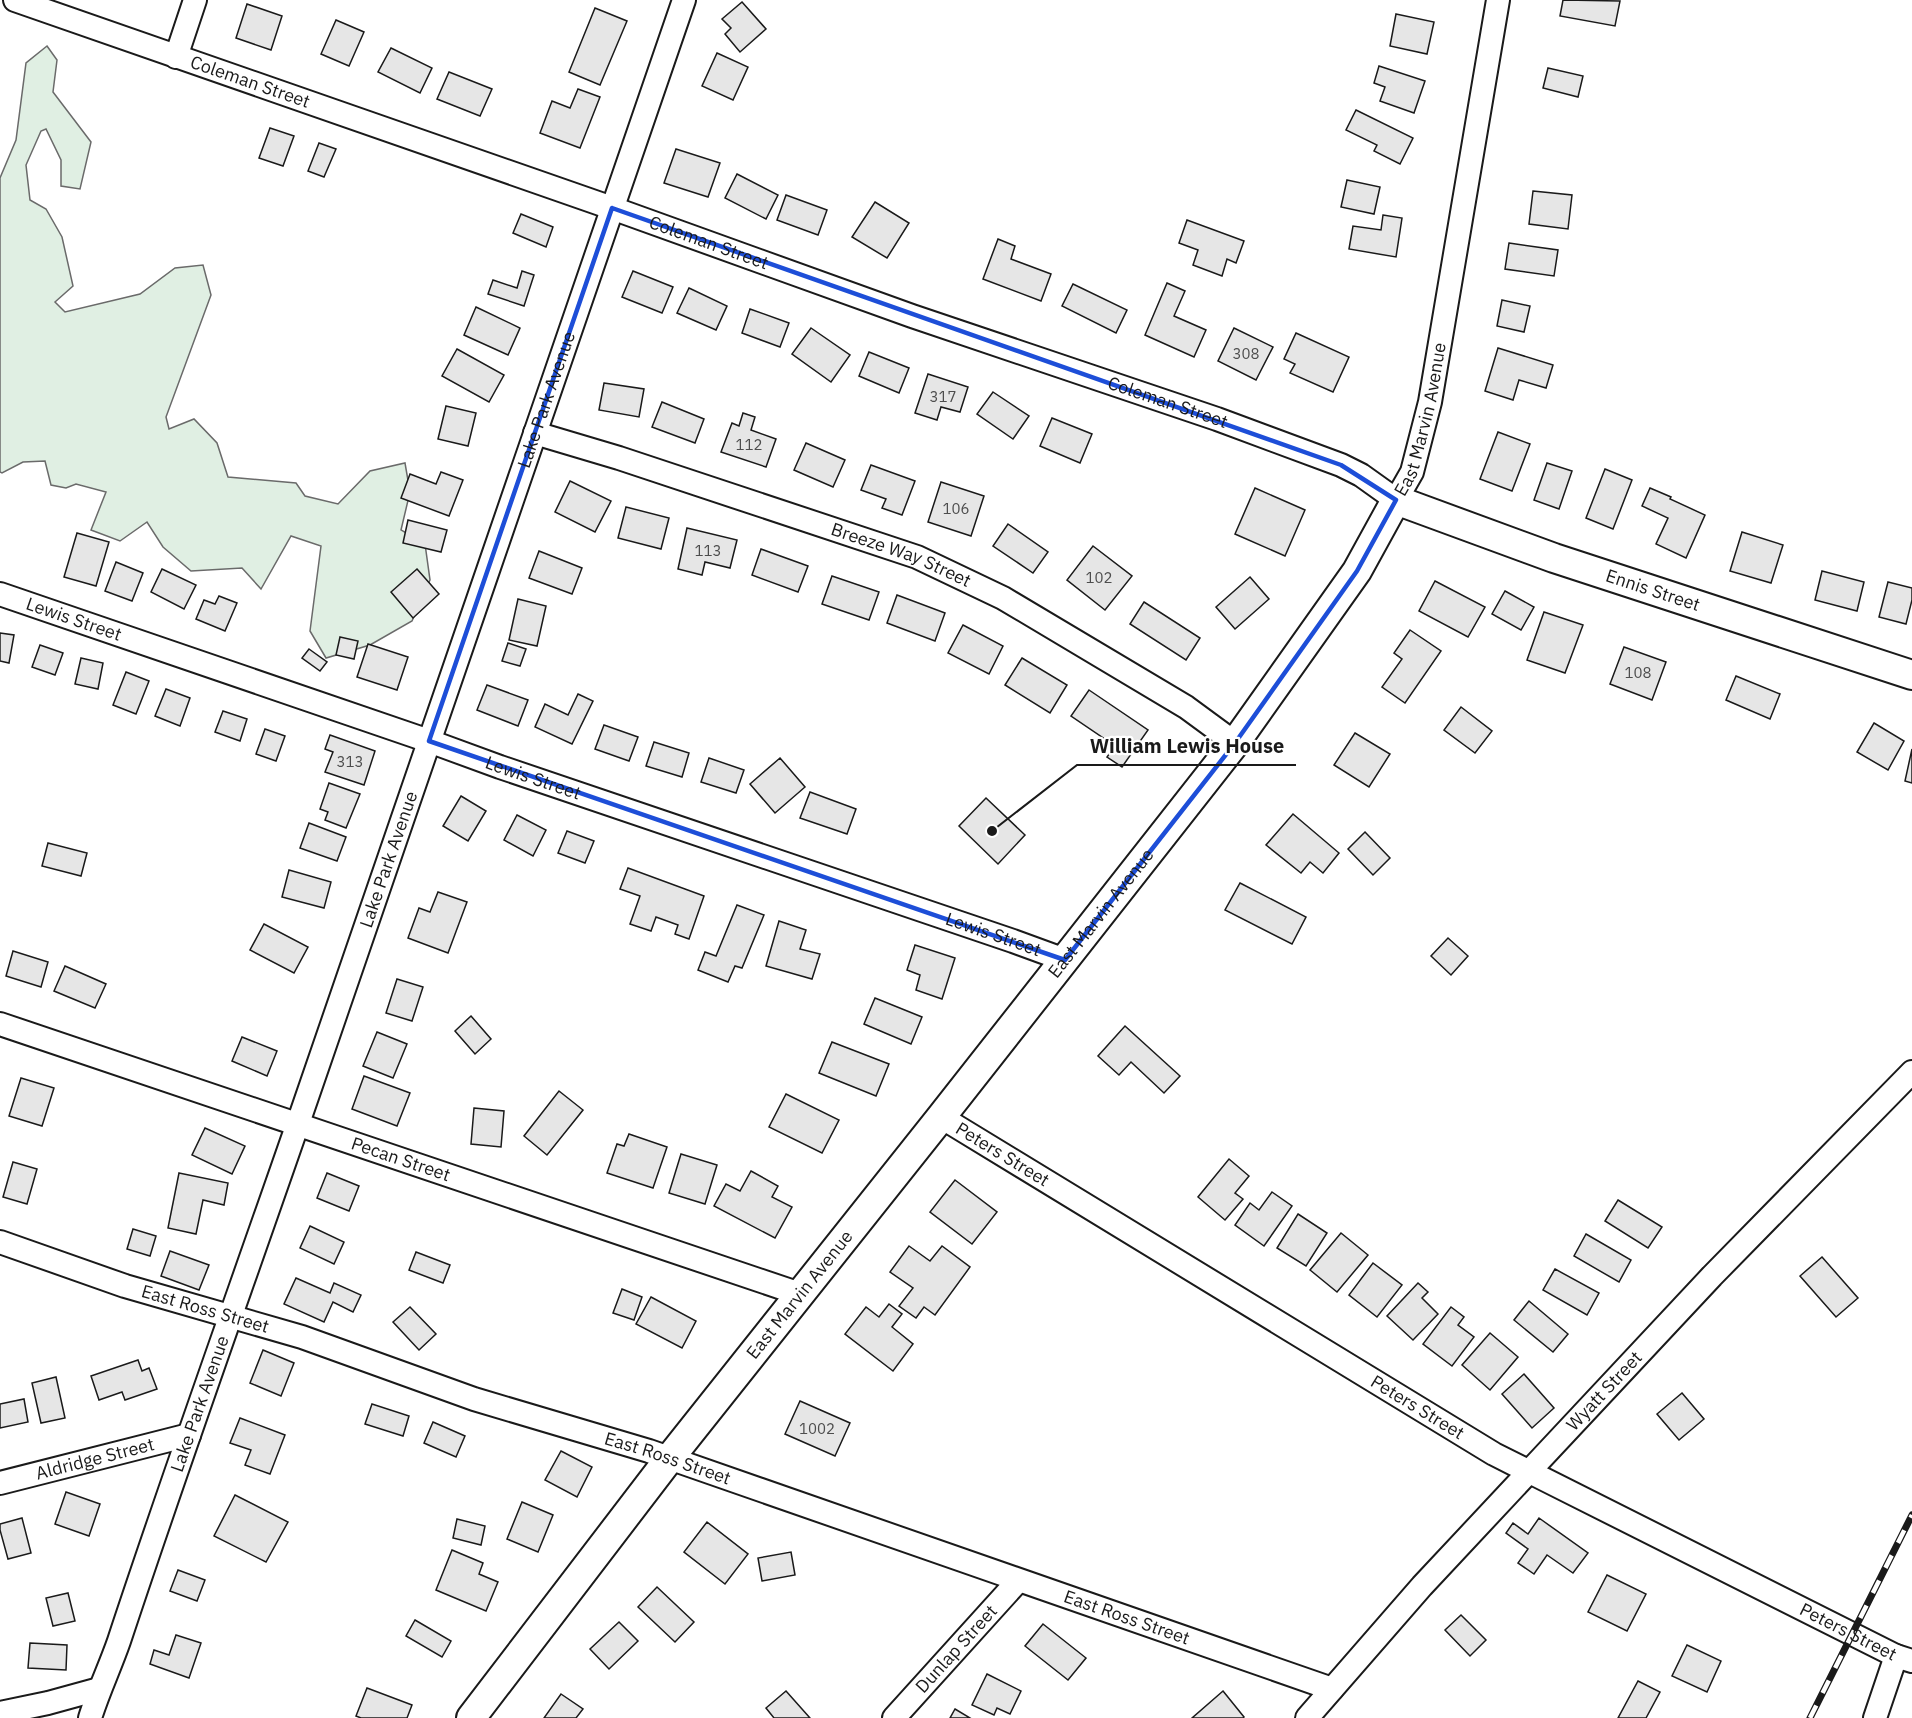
<svg xmlns="http://www.w3.org/2000/svg" width="1912" height="1718" viewBox="0 0 1912 1718" font-family="'IBM Plex Sans',sans-serif">
<style>
.green{fill:#e0efe3;stroke:#6a6a6a;stroke-width:1.5}
.building{fill:#e6e6e6;stroke:#1a1a1a;stroke-width:1.5}
.lines{fill:none;stroke-linecap:round;stroke-linejoin:round}
.minor-casing{stroke:#1a1a1a;stroke-width:26}
.major-casing{stroke:#1a1a1a;stroke-width:32}
.minor{stroke:#fff;stroke-width:22}
.major{stroke:#fff;stroke-width:28}
.rail-casing{stroke:#1a1a1a;stroke-width:7}
.rail{stroke:#fff;stroke-width:4.5;stroke-dasharray:14;stroke-linecap:butt}
.marked{fill:none;stroke:#1d4ed8;stroke-width:4.5;stroke-linejoin:round}
.labels{text-anchor:middle;stroke-width:4.5;stroke-linejoin:round;paint-order:stroke}
.number-label{font-size:15px;fill:#4d4d4d}
.street-label{font-size:18px;fill:#1a1a1a;stroke:#fff}
.leader{fill:none;stroke:#1a1a1a;stroke-width:2}
.callout-dot{fill:#1a1a1a;stroke:#fff;stroke-width:2}
.callout-label{font-size:20px;text-anchor:middle;font-weight:bold;fill:#1a1a1a;stroke:#fff;stroke-width:4.5;stroke-linejoin:round;paint-order:stroke}
</style>
<rect width="100%" height="100%" fill="#fff"/>
<polygon class="green" points="47,46 57,60 53,92 91,142 80,189 61,186 61,160 46,129 41,131 26,165 30,200 46,209 62,237 73,286 55,302 65,312 140,294 175,268 203,265 211,295 166,417 169,429 194,419 217,443 228,477 296,483 305,496 338,504 370,471 405,463 410,492 401,530 425,544 430,580 412,621 370,645 326,658 310,631 321,546 291,536 261,589 242,568 191,571 163,547 147,522 120,541 91,530 106,492 76,484 66,488 51,485 45,461 23,462 2,473 0,472 0,178 16,140 26,63"/>
<g class="building">
<polygon points="1563,0 1620,1 1615,26 1560,16"/>
<polygon points="742,2 766,29 740,52 725,34 731,28 722,19"/>
<polygon points="247,4 282,16 271,50 236,38"/>
<polygon points="595,8 627,21 600,85 569,72"/>
<polygon points="1396,14 1434,22 1427,54 1390,46"/>
<polygon points="336,20 364,32 349,66 321,54"/>
<polygon points="391,48 432,68 420,93 378,72"/>
<polygon points="717,53 748,67 733,100 702,86"/>
<polygon points="1379,66 1425,81 1414,113 1380,101 1385,87 1374,83"/>
<polygon points="1548,68 1583,76 1578,97 1543,88"/>
<polygon points="449,72 492,89 480,116 437,99"/>
<polygon points="578,89 600,97 580,148 540,133 552,101 570,108"/>
<polygon points="1356,110 1413,138 1400,164 1374,151 1377,145 1346,130"/>
<polygon points="270,128 294,136 283,166 259,158"/>
<polygon points="319,143 336,149 324,177 308,171"/>
<polygon points="676,149 720,163 708,197 664,183"/>
<polygon points="737,174 778,195 766,219 725,198"/>
<polygon points="1347,180 1380,187 1374,214 1341,207"/>
<polygon points="1533,191 1572,195 1568,229 1529,224"/>
<polygon points="786,195 827,210 818,235 777,220"/>
<polygon points="875,202 909,223 887,258 852,237"/>
<polygon points="521,214 553,227 546,247 513,233"/>
<polygon points="1383,215 1402,218 1396,257 1349,249 1353,226 1381,230"/>
<polygon points="1187,220 1244,241 1236,263 1227,259 1222,276 1193,265 1198,250 1179,243"/>
<polygon points="998,239 1015,246 1011,259 1051,274 1041,301 983,279"/>
<polygon points="1509,243 1558,250 1554,276 1505,269"/>
<polygon points="522,271 534,275 524,306 488,294 493,280 517,288"/>
<polygon points="633,271 673,287 662,313 622,297"/>
<polygon points="1167,283 1185,291 1174,316 1206,330 1194,357 1145,335"/>
<polygon points="1073,284 1127,310 1116,333 1062,306"/>
<polygon points="689,288 727,306 716,330 677,313"/>
<polygon points="1502,300 1530,306 1524,332 1497,326"/>
<polygon points="476,307 520,328 508,355 464,335"/>
<polygon points="750,309 789,323 780,347 742,333"/>
<polygon points="811,328 850,355 831,382 792,354"/>
<polygon points="1234,328 1273,347 1256,380 1218,361"/>
<polygon points="1296,333 1349,357 1333,392 1290,373 1295,364 1284,359"/>
<polygon points="1498,348 1553,365 1546,388 1519,380 1513,400 1485,391"/>
<polygon points="457,349 504,375 489,402 442,376"/>
<polygon points="869,352 909,368 899,393 859,376"/>
<polygon points="928,374 968,387 960,412 941,407 937,420 915,413"/>
<polygon points="604,383 644,389 639,417 599,410"/>
<polygon points="993,392 1029,416 1013,439 977,414"/>
<polygon points="662,402 704,419 695,443 652,427"/>
<polygon points="446,406 476,413 468,446 438,439"/>
<polygon points="743,413 755,417 751,430 776,439 766,467 721,452 732,423 739,426"/>
<polygon points="1052,418 1092,434 1080,463 1040,446"/>
<polygon points="1498,432 1530,444 1512,491 1480,479"/>
<polygon points="806,443 845,460 833,487 794,470"/>
<polygon points="1547,463 1572,471 1559,509 1534,500"/>
<polygon points="871,465 915,481 902,515 882,508 886,499 861,490"/>
<polygon points="1605,469 1632,480 1613,529 1586,518"/>
<polygon points="441,472 463,480 449,516 401,498 410,474 436,484"/>
<polygon points="570,481 611,501 595,532 555,512"/>
<polygon points="941,482 984,496 971,536 928,522"/>
<polygon points="1255,488 1305,510 1285,556 1235,534"/>
<polygon points="1650,488 1671,497 1670,499 1705,515 1686,558 1656,544 1668,518 1642,506"/>
<polygon points="626,507 669,518 661,549 618,538"/>
<polygon points="408,520 447,530 441,552 403,543"/>
<polygon points="1008,524 1048,552 1033,573 993,546"/>
<polygon points="687,528 737,540 730,568 705,562 702,575 678,569"/>
<polygon points="1742,532 1783,545 1771,583 1730,571"/>
<polygon points="77,533 109,542 96,586 64,577"/>
<polygon points="1093,546 1132,576 1105,610 1067,580"/>
<polygon points="761,549 808,566 798,592 752,575"/>
<polygon points="539,551 582,568 572,594 529,578"/>
<polygon points="116,562 143,573 132,601 105,591"/>
<polygon points="162,569 196,585 184,609 151,592"/>
<polygon points="417,569 439,594 413,618 391,592"/>
<polygon points="1822,571 1864,582 1857,611 1815,600"/>
<polygon points="832,576 879,592 869,620 822,604"/>
<polygon points="1250,577 1269,599 1235,629 1216,607"/>
<polygon points="1435,581 1485,607 1468,637 1419,611"/>
<polygon points="1888,582 1912,588 1912,600 1906,624 1879,617"/>
<polygon points="1505,591 1534,607 1521,630 1492,614"/>
<polygon points="897,595 945,613 935,641 887,623"/>
<polygon points="219,596 237,603 225,631 196,619 204,600 215,604"/>
<polygon points="518,599 546,606 537,646 509,640"/>
<polygon points="1144,602 1200,638 1186,660 1130,624"/>
<polygon points="1544,612 1583,625 1565,673 1527,660"/>
<polygon points="963,625 1003,646 989,674 948,653"/>
<polygon points="1410,630 1441,651 1405,703 1382,687 1402,659 1394,653"/>
<polygon points="0,633 14,635 9,663 0,661"/>
<polygon points="340,637 358,641 354,659 336,655"/>
<polygon points="508,643 526,649 520,666 502,661"/>
<polygon points="368,644 408,657 397,690 357,677"/>
<polygon points="40,645 63,653 55,675 32,667"/>
<polygon points="1624,647 1666,662 1652,700 1610,684"/>
<polygon points="309,649 327,662 320,671 302,658"/>
<polygon points="81,658 103,663 98,689 75,684"/>
<polygon points="1022,658 1067,685 1050,713 1005,685"/>
<polygon points="126,672 149,681 136,714 113,705"/>
<polygon points="1736,676 1780,694 1770,719 1726,700"/>
<polygon points="487,685 528,700 518,726 477,710"/>
<polygon points="166,689 190,698 180,726 155,716"/>
<polygon points="1089,690 1148,730 1122,767 1107,757 1115,746 1071,716"/>
<polygon points="578,694 593,701 572,744 535,727 545,704 568,715"/>
<polygon points="1461,707 1492,731 1475,753 1444,730"/>
<polygon points="223,711 247,719 240,741 215,732"/>
<polygon points="1874,723 1904,741 1888,770 1857,752"/>
<polygon points="604,725 638,737 629,761 595,749"/>
<polygon points="265,729 285,736 276,761 256,754"/>
<polygon points="1355,733 1390,754 1369,787 1334,765"/>
<polygon points="330,735 375,751 364,785 325,772 333,752 325,749"/>
<polygon points="654,742 689,753 682,777 646,766"/>
<polygon points="1912,749 1912,783 1905,781"/>
<polygon points="709,758 744,770 736,793 701,782"/>
<polygon points="780,758 805,787 775,813 750,784"/>
<polygon points="329,783 360,794 346,828 325,820 328,812 320,809"/>
<polygon points="810,792 856,809 847,834 800,818"/>
<polygon points="461,796 486,811 468,841 443,826"/>
<polygon points="986,798 1025,835 998,864 959,826"/>
<polygon points="1293,814 1339,853 1323,873 1310,862 1301,873 1266,845"/>
<polygon points="517,815 546,830 533,856 504,840"/>
<polygon points="309,823 346,837 337,861 300,848"/>
<polygon points="567,831 594,841 585,863 558,853"/>
<polygon points="1365,832 1390,858 1373,875 1348,849"/>
<polygon points="48,843 87,853 81,876 42,866"/>
<polygon points="628,868 704,896 689,939 675,934 678,925 656,917 651,931 630,924 640,896 620,889"/>
<polygon points="289,870 331,882 324,908 282,897"/>
<polygon points="1240,883 1306,917 1292,944 1225,910"/>
<polygon points="438,892 467,902 448,953 408,938 419,908 430,912"/>
<polygon points="737,905 764,915 742,968 735,966 728,982 698,970 705,952 716,956"/>
<polygon points="779,921 806,930 800,949 820,954 812,979 766,966"/>
<polygon points="264,924 308,947 294,973 250,950"/>
<polygon points="1448,938 1468,956 1451,975 1431,956"/>
<polygon points="915,945 955,958 942,999 916,990 920,975 907,970"/>
<polygon points="13,951 48,962 41,987 6,976"/>
<polygon points="65,966 106,984 95,1008 54,991"/>
<polygon points="397,979 423,987 412,1021 386,1013"/>
<polygon points="875,998 922,1017 911,1044 864,1024"/>
<polygon points="471,1016 491,1039 475,1054 455,1031"/>
<polygon points="1125,1026 1180,1076 1164,1093 1131,1062 1119,1075 1098,1056"/>
<polygon points="377,1032 407,1044 393,1078 363,1066"/>
<polygon points="242,1037 277,1051 267,1076 232,1061"/>
<polygon points="832,1042 889,1064 876,1096 819,1073"/>
<polygon points="364,1076 410,1093 397,1126 352,1109"/>
<polygon points="21,1078 54,1088 42,1126 9,1116"/>
<polygon points="559,1091 583,1110 547,1155 524,1136"/>
<polygon points="786,1094 839,1120 822,1153 769,1127"/>
<polygon points="474,1108 504,1111 501,1147 471,1144"/>
<polygon points="205,1128 245,1146 232,1174 192,1155"/>
<polygon points="629,1134 667,1147 653,1188 607,1173 617,1144 624,1146"/>
<polygon points="681,1154 717,1165 705,1204 669,1193"/>
<polygon points="1229,1159 1249,1176 1235,1193 1243,1199 1225,1220 1198,1197"/>
<polygon points="13,1162 37,1169 27,1204 3,1197"/>
<polygon points="751,1171 778,1186 772,1197 792,1207 775,1238 714,1206 726,1184 740,1191"/>
<polygon points="179,1173 228,1183 224,1205 203,1200 196,1234 168,1228"/>
<polygon points="327,1173 359,1186 349,1211 317,1198"/>
<polygon points="955,1180 997,1212 972,1244 930,1212"/>
<polygon points="1272,1192 1292,1206 1264,1246 1235,1225 1250,1203 1259,1210"/>
<polygon points="1618,1200 1662,1227 1648,1248 1605,1221"/>
<polygon points="1298,1214 1327,1233 1306,1266 1277,1248"/>
<polygon points="310,1226 344,1242 334,1264 300,1248"/>
<polygon points="133,1229 156,1236 150,1256 127,1249"/>
<polygon points="1341,1233 1368,1255 1337,1292 1310,1270"/>
<polygon points="1586,1234 1631,1260 1619,1282 1574,1256"/>
<polygon points="909,1246 930,1261 942,1246 970,1267 935,1315 924,1307 916,1318 899,1306 913,1288 890,1272"/>
<polygon points="170,1251 209,1265 199,1290 161,1276"/>
<polygon points="416,1252 450,1265 443,1283 409,1270"/>
<polygon points="1822,1257 1858,1298 1836,1317 1800,1276"/>
<polygon points="1373,1263 1402,1285 1377,1317 1349,1295"/>
<polygon points="1555,1269 1599,1293 1587,1315 1543,1290"/>
<polygon points="296,1278 330,1293 334,1283 361,1295 353,1312 333,1302 324,1322 284,1304"/>
<polygon points="1418,1283 1428,1292 1422,1298 1438,1314 1413,1340 1387,1316"/>
<polygon points="622,1289 642,1297 634,1320 613,1313"/>
<polygon points="651,1297 696,1321 682,1348 636,1324"/>
<polygon points="1529,1301 1568,1334 1553,1352 1514,1320"/>
<polygon points="889,1304 902,1314 892,1327 913,1344 893,1371 845,1334 866,1307 879,1317"/>
<polygon points="410,1307 436,1334 419,1350 393,1322"/>
<polygon points="1451,1307 1464,1317 1458,1325 1474,1337 1452,1366 1423,1344"/>
<polygon points="1490,1333 1518,1357 1490,1390 1462,1365"/>
<polygon points="263,1350 294,1363 281,1396 250,1383"/>
<polygon points="138,1360 142,1371 149,1368 157,1389 125,1400 122,1392 99,1400 91,1376"/>
<polygon points="1524,1374 1554,1408 1532,1428 1502,1394"/>
<polygon points="56,1377 65,1418 41,1423 32,1383"/>
<polygon points="1682,1393 1704,1419 1679,1440 1657,1414"/>
<polygon points="24,1399 28,1422 0,1428 0,1404"/>
<polygon points="800,1401 850,1423 835,1456 785,1434"/>
<polygon points="372,1404 409,1416 403,1436 365,1424"/>
<polygon points="240,1418 285,1435 270,1474 245,1465 251,1450 230,1443"/>
<polygon points="433,1422 465,1436 456,1457 424,1443"/>
<polygon points="561,1451 592,1467 577,1497 545,1480"/>
<polygon points="66,1492 100,1504 89,1536 55,1524"/>
<polygon points="235,1495 288,1522 266,1562 214,1536"/>
<polygon points="522,1502 553,1515 538,1552 507,1539"/>
<polygon points="22,1518 31,1553 8,1559 0,1530 0,1524"/>
<polygon points="1539,1518 1588,1553 1573,1573 1547,1555 1534,1574 1518,1563 1528,1549 1506,1533 1513,1523 1528,1534"/>
<polygon points="457,1519 485,1526 481,1545 453,1538"/>
<polygon points="707,1522 748,1554 725,1584 684,1552"/>
<polygon points="452,1550 483,1563 479,1574 498,1582 486,1611 436,1590"/>
<polygon points="791,1552 795,1575 762,1581 758,1558"/>
<polygon points="178,1570 205,1580 197,1601 170,1591"/>
<polygon points="1607,1575 1646,1594 1627,1631 1588,1612"/>
<polygon points="657,1587 694,1622 675,1642 638,1607"/>
<polygon points="68,1593 75,1621 53,1626 46,1598"/>
<polygon points="1461,1615 1486,1640 1470,1656 1445,1630"/>
<polygon points="415,1620 451,1641 442,1657 406,1636"/>
<polygon points="619,1622 638,1641 609,1669 590,1649"/>
<polygon points="1043,1624 1086,1658 1068,1680 1025,1646"/>
<polygon points="176,1635 201,1643 189,1678 150,1664 154,1650 169,1655"/>
<polygon points="30,1643 67,1645 66,1670 28,1668"/>
<polygon points="1687,1645 1721,1661 1707,1692 1672,1676"/>
<polygon points="987,1674 1021,1691 1010,1714 997,1708 994,1715 972,1705"/>
<polygon points="1638,1681 1660,1692 1646,1718 1618,1718"/>
<polygon points="367,1688 412,1705 407,1718 361,1718 356,1716"/>
<polygon points="786,1691 810,1718 774,1718 766,1708"/>
<polygon points="1223,1691 1244,1717 1243,1718 1192,1718"/>
<polygon points="561,1694 583,1709 576,1718 544,1718"/>
<polygon points="955,1709 970,1718 950,1718"/>
</g>
<g class="lines">
<g class="minor-casing">
<g id="minor">
<path id="s1" d="M 15,0 L 612,208 L 912,316 L 1217,419 L 1341,465 L 1361,475 L 1396,500 L 1412,472 L 1430,402 L 1498,0"/>
<polyline points="176,57 195,0"/>
<path id="s2" d="M 535,433 L 619,458 L 917,557 L 1003,598 L 1186,707 L 1235,743"/>
<path id="s3" d="M 0,594 L 429,741 L 500,767 L 1013,941 L 1065,960"/>
<path id="s4" d="M 0,1024 L 800,1294"/>
<path id="s5" d="M 941,1117 L 1494,1454 L 1896,1656 L 1912,1661"/>
<path id="s6" d="M 0,1242 L 125,1286 L 302,1337 L 474,1399 L 649,1451 L 1332,1689"/>
<path id="s7" d="M 0,1483 L 189,1435"/>
<polyline points="0,1713 48,1703 99,1689"/>
<path id="s8" d="M 90,1718 C 98,1692 110,1667 119,1641 C 175,1471 236,1302 295,1132 C 425,755 554,377 684,0"/>
<path id="s9" d="M 894,1718 L 1018,1581"/>
<path id="s10" d="M 1307,1718 L 1422,1586 L 1712,1276 L 1912,1072"/>
<polyline points="1875,1718 1896,1656"/>
</g>
</g>
<g class="major-casing">
<g id="major">
<path id="s11" d="M 471,1718 L 669,1459 L 941,1117 L 1235,743 L 1357,571 L 1396,500 L 1554,558 L 1912,675"/>
</g>
</g>
<use href="#minor" class="minor"/>
<use href="#major" class="major"/>
<g class="rail-casing">
<polyline id="rail" points="1810,1718 1912,1515"/>
</g>
<use href="#rail" class="rail"/>
</g>
<path class="marked" d="M 612,208 L 1341,465 L 1396,500 L 1357,571 L 1235,743 L 1065,960 L 429,741 Z"/>
<g class="labels">
<g class="number-label">
<text x="1246" y="359">308</text>
<text x="943" y="402">317</text>
<text x="749" y="450">112</text>
<text x="956" y="514">106</text>
<text x="708" y="556">113</text>
<text x="1099" y="583">102</text>
<text x="1638" y="678">108</text>
<text x="350" y="767">313</text>
<text x="817" y="1434">1002</text>
</g>
<g class="street-label">
<text dy="6" stroke="none"><textPath href="#s1" startOffset="249">Coleman Street</textPath></text>
<text dy="6" stroke="none"><textPath href="#s1" startOffset="735">Coleman Street</textPath></text>
<text dy="6" stroke="none"><textPath href="#s8" startOffset="1395">Lake Park Avenue</textPath></text>
<text dy="6" stroke="none"><textPath href="#s1" startOffset="1221">Coleman Street</textPath></text>
<text dy="6" stroke="none"><textPath href="#s1" startOffset="1556">East Marvin Avenue</textPath></text>
<text dy="6" stroke="none"><textPath href="#s2" startOffset="386">Breeze Way Street</textPath></text>
<text dy="6" stroke="none"><textPath href="#s11" startOffset="1803">Ennis Street</textPath></text>
<text dy="6" stroke="none"><textPath href="#s3" startOffset="78">Lewis Street</textPath></text>
<text dy="6" stroke="none"><textPath href="#s3" startOffset="564">Lewis Street</textPath></text>
<text dy="6" stroke="none"><textPath href="#s8" startOffset="909">Lake Park Avenue</textPath></text>
<text dy="6" stroke="none"><textPath href="#s11" startOffset="1022">East Marvin Avenue</textPath></text>
<text dy="6" stroke="none"><textPath href="#s3" startOffset="1050">Lewis Street</textPath></text>
<text dy="6" stroke="none"><textPath href="#s5" startOffset="72">Peters Street</textPath></text>
<text dy="6" stroke="none"><textPath href="#s4" startOffset="423">Pecan Street</textPath></text>
<text dy="6" stroke="none"><textPath href="#s11" startOffset="536">East Marvin Avenue</textPath></text>
<text dy="6" stroke="none"><textPath href="#s6" startOffset="216">East Ross Street</textPath></text>
<text dy="6" stroke="none"><textPath href="#s10" startOffset="442">Wyatt Street</textPath></text>
<text dy="6" stroke="none"><textPath href="#s8" startOffset="333">Lake Park Avenue</textPath></text>
<text dy="6" stroke="none"><textPath href="#s5" startOffset="558">Peters Street</textPath></text>
<text dy="6" stroke="none"><textPath href="#s7" startOffset="98">Aldridge Street</textPath></text>
<text dy="6" stroke="none"><textPath href="#s6" startOffset="702">East Ross Street</textPath></text>
<text dy="6" stroke="none"><textPath href="#s6" startOffset="1188">East Ross Street</textPath></text>
<text dy="6" stroke="none"><textPath href="#s5" startOffset="1044">Peters Street</textPath></text>
<text dy="6" stroke="none"><textPath href="#s9" startOffset="93">Dunlap Street</textPath></text>
</g>
</g>
<path class="leader" d="M992 831L1077 765H1296"/>
<circle class="callout-dot" cx="992" cy="831" r="6"/>
<g class="callout-label">
<text x="1187" y="753">William Lewis House</text>
</g>
</svg>
